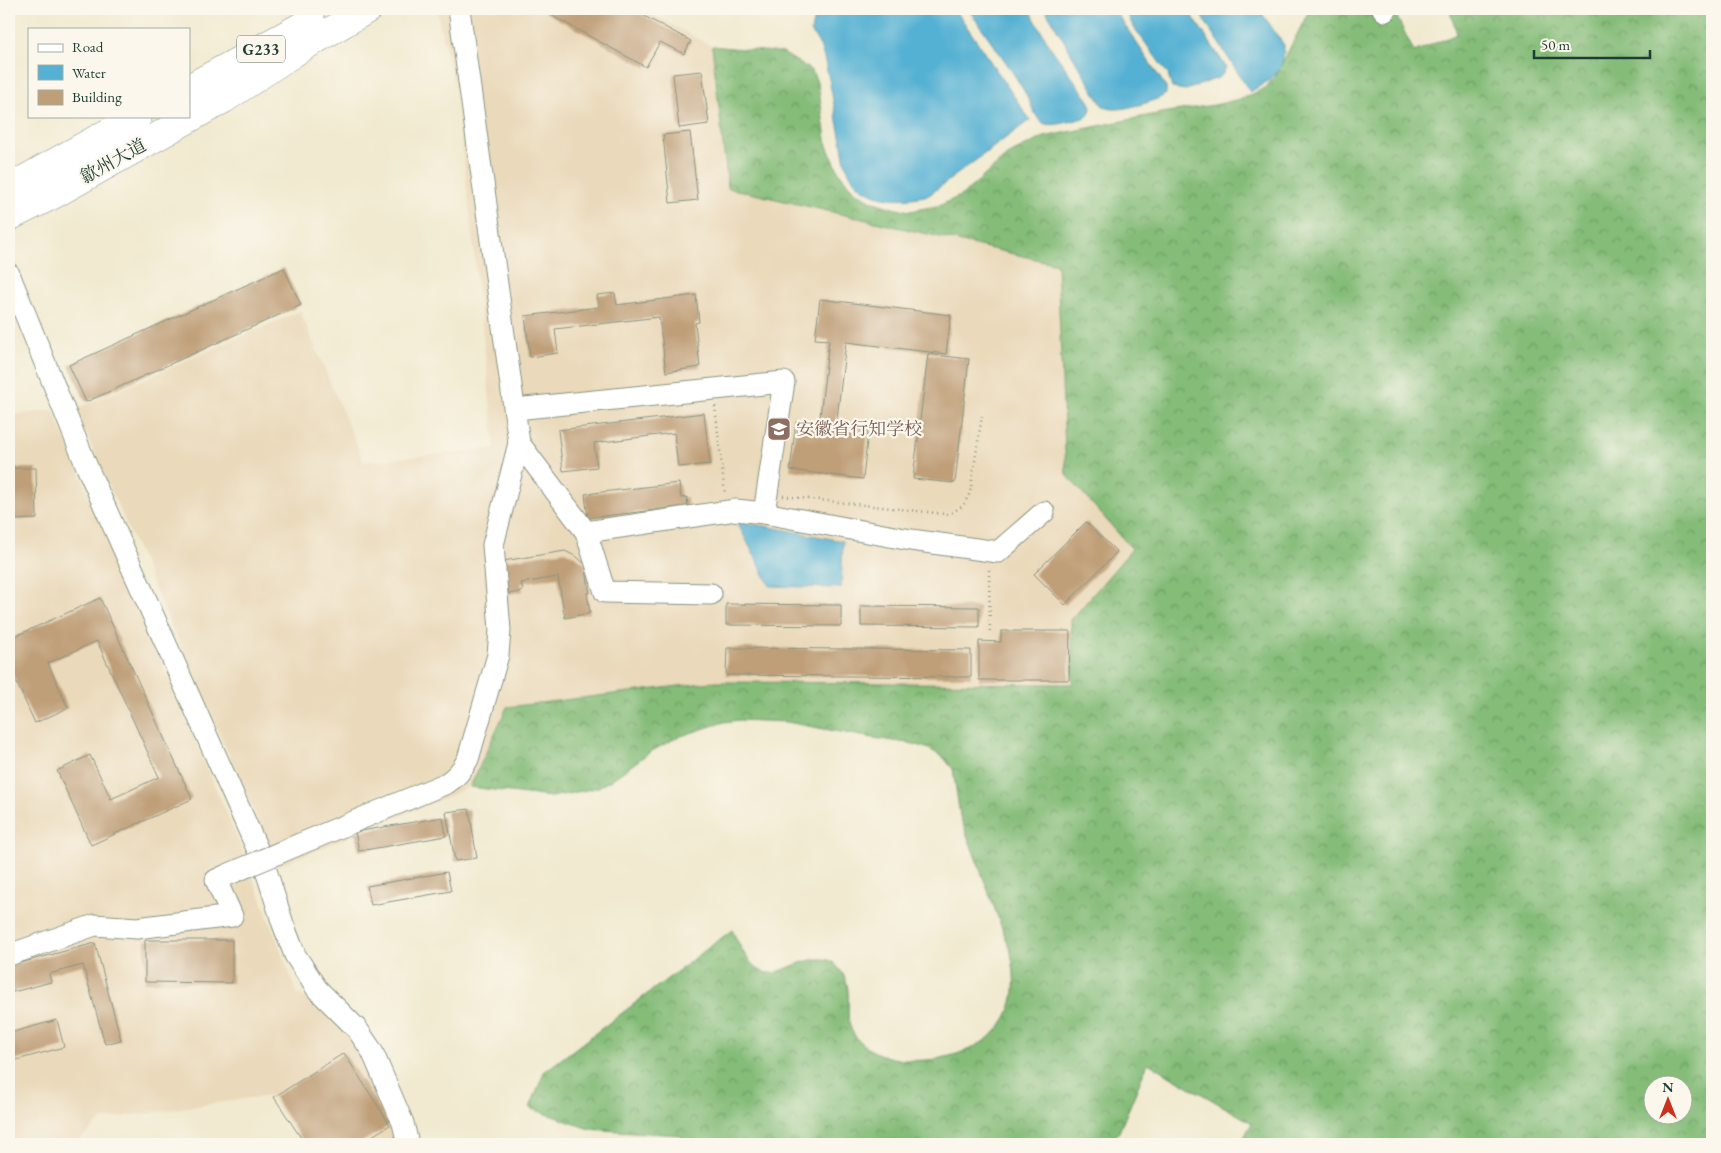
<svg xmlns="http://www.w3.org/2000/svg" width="1721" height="1153" viewBox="0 0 1721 1153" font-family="'EB Garamond','Noto Serif SC',serif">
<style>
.built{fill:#ead9ba}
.forest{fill:url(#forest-crowns);stroke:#527c56;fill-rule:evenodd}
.water{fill:#55b1d3;stroke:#3a7784}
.building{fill:#bf9f78}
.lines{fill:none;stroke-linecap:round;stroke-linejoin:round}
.minor-casing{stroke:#889482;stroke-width:23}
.highway-casing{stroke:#889482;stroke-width:29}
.path{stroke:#889482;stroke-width:2.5;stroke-dasharray:1 4;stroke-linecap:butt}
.minor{stroke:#fff;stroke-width:21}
.highway{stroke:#fff;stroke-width:28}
.minor-bridge-casing{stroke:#889482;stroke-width:23;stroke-linecap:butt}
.minor-bridge{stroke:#fff;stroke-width:21}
.labels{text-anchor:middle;stroke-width:4.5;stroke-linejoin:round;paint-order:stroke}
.shield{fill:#fbf7ec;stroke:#61756b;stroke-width:1}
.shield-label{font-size:16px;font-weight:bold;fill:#1f3d34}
.street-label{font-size:18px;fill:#1f3d34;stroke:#fbf7ec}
.education-label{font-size:18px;fill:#785e54;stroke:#fbf7ec;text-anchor:start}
</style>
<defs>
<pattern id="forest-crowns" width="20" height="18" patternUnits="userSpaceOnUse" patternTransform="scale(1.25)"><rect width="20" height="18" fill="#84bc78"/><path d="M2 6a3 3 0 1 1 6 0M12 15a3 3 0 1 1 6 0" fill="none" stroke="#6b9a63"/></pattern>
</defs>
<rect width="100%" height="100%" fill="#fbf7ec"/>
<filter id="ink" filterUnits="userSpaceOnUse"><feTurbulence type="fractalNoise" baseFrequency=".02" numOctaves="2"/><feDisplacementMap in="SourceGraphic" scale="10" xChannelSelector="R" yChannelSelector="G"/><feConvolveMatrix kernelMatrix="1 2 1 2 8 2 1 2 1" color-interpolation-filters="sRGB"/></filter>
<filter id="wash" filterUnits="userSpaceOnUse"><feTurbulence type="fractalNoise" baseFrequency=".0096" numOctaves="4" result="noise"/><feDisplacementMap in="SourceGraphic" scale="20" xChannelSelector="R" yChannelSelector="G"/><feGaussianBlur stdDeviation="1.12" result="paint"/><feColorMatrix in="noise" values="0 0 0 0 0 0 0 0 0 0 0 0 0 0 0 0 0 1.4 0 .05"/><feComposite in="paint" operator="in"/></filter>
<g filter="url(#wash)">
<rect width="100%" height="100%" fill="#f1ead0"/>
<g class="built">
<polygon points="436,9 642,9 712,46 728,188 1057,264 1066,474 1133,549 1071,620 1073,684 712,682 507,707 470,787 278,866 75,409 300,311 364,462 495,448 457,95"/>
<polygon points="53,410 242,849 297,993 344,1025 383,1089 397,1144 302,1144 270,1095 102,1120 75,1144 9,1144 9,416"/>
</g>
<path class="forest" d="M 1310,9 L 1393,9 L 1414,52 L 1457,34 L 1449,9 L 1712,9 L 1712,1144 L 1240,1144 L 1252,1123 L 1148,1063 L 1119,1132 L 1108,1144 L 689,1144 L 679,1135 L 589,1129 L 530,1108 L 544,1072 L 732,930 C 739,944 751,974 771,973 C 779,973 797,963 807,961 C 813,959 823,958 829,960 C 837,964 845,975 847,984 C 852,1005 841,1023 860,1042 C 893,1073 968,1062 997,1030 C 1018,1006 1016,981 1011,952 L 960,816 L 953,769 L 943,757 L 929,749 L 914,744 L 867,737 L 787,722 L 739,720 L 724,722 L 678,737 L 650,752 L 611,780 L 598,787 L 582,791 L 551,797 L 470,787 L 507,707 L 712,682 L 1073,684 L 1071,620 L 1132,549 L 1066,474 L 1057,264 L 728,188 L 712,46 L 783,53 L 812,71 L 818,84 L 827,146 L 840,174 L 854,191 L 874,202 L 896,209 L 911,211 L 941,205 L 962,195 L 1009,154 L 1044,137 L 1161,113 L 1214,105 L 1244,98 L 1265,88 L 1275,77 ZM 1654,1086 L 1684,1086 L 1684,1116 L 1654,1116 Z"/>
<g class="water">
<path d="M 864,9 L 955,9 L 1030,120 L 929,195 C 900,202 861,201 848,170 C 843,159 843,147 840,136 C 836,117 833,98 829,79 C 825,63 823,45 811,32 L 812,26 L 818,13 Z"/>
<path d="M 968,9 L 1029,9 L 1051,48 L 1090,102 L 1091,109 L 1088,116 C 1079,120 1051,128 1043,123 C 1035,118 1031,104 1027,96 C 1010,66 988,37 968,9 Z"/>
<path d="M 1045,9 L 1114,9 L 1166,87 L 1166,94 C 1157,101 1125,110 1113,109 C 1109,109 1106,107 1102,105 Z"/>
<polygon points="1125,9 1188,9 1226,67 1223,74 1218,78 1186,90 1172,88 1168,74 1133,26"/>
<path d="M 1197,9 L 1259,9 L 1284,45 C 1284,74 1273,78 1250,92 Z"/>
<polygon points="743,522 843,541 841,588 770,586 738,524"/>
</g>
<g id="blocks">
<g class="building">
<polygon points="548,9 631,9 691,41 684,54 660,42 646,67 545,12"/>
<polygon points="702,71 709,124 679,128 673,74"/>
<polygon points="690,132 698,200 670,203 663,135"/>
<polygon points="284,268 301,305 86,402 69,365"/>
<polygon points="615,293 617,305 696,295 699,322 695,323 700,367 666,372 659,317 555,329 558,353 530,357 525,316 599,307 597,295"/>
<polygon points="820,299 951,315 946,354 846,342 836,427 868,431 863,479 790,470 796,422 819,425 829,340 815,339"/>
<polygon points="928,354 969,359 955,483 913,479"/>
<polygon points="704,413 710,464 678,467 674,433 594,443 597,467 563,471 558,430"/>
<polygon points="10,468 36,468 37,519 11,520"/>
<polygon points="679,483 681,498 687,497 688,506 588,518 585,494"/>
<polygon points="1086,522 1117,552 1065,605 1034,574"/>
<polygon points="565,551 577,557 585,564 590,593 587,593 590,613 565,618 558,577 521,583 523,591 509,594 503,561"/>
<polygon points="100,598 192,799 91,845 57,771 90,755 111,799 159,777 97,641 48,663 68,708 35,723 9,666 9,639"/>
<polygon points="726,604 841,605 841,626 726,625"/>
<polygon points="861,606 979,607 979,627 861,626"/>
<polygon points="1001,631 1070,631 1069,680 979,680 979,641 1001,642"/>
<polygon points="727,648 971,650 971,677 726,675"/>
<polygon points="469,809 477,858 455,861 446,812"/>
<polygon points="443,817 446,836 359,851 355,832"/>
<polygon points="447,872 451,891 371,905 367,886"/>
<polygon points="145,940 232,940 232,983 145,982"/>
<polygon points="95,943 121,1040 105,1044 83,965 49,974 51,982 9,993 9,966"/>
<polygon points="57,1020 64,1047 9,1062 9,1033"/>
<polygon points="344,1053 390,1125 359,1144 317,1144 315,1141 310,1144 305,1144 274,1097"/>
</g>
</g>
</g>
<g filter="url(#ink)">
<use href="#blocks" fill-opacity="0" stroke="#889482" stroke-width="1"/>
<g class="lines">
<g class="minor-casing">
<g id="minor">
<polyline points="1383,9 1385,11"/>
<polyline points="9,274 87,467 264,864 283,924 295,955 317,989 357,1029 372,1051 403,1123 408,1144"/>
<polyline points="515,409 784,382 764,513"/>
<polyline points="519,443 586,532 605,592 711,594"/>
<polyline points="586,532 736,510 764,513 911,540 998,552 1044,512"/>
<path d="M 300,844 L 447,783 C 456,777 463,769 468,759 L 498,655 L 500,630 L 493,545 L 519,443 L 459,9"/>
<polyline points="9,955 95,925 137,928 232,916 216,880 227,875"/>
</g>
</g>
<g class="highway-casing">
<g id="highway">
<polyline points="189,88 311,21"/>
<polyline points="9,188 138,116"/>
<polyline points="9,217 53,195 224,99 295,52 368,9"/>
</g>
</g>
<g class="path">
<polyline points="715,406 725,495"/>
<polyline points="783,496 945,514 951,513 963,506 970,493 982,416"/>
<polyline points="989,570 990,635"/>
</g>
<use href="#minor" class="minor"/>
<use href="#highway" class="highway"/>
<g class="minor-bridge-casing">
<polyline id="minor-bridge" points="227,875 300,844"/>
</g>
<use href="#minor-bridge" class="minor-bridge"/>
</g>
</g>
<defs>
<g id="school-square" transform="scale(1.25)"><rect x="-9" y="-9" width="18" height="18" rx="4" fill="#8d6e63" stroke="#fbf7ec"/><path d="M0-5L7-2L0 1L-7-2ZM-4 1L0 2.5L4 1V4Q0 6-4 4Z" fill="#fff"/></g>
</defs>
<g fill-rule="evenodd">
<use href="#school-square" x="779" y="429"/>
</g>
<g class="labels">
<rect class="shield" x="237" y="35.5" width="48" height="27" rx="4"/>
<g class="shield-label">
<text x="261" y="55">G233</text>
</g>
<g class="street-label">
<text transform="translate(113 161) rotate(-29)" y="6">歙州大道</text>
</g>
<g class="education-label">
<text x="796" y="435">安徽省行知学校</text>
</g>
</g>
<rect width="1721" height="1153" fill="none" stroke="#fbf7ec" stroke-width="30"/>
<rect x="28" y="28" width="162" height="90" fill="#fbf7ec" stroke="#a3ada2"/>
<rect x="38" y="44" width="25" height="8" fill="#ffffff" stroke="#a3ada2"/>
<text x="72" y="52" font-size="15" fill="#1f3d34">Road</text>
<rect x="38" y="65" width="25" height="15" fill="#55b1d3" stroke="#a3ada2"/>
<text x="72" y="78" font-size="15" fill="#1f3d34">Water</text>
<rect x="38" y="90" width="25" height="15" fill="#bf9f78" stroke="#a3ada2"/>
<text x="72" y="102" font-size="15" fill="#1f3d34">Building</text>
<g transform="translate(1668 1100)"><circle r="24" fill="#fbf7ec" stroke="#a3ada2"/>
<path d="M0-4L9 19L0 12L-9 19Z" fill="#c8321e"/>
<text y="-8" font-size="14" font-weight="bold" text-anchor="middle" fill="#1f3d34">N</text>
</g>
<path d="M1534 50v8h116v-8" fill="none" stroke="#1f3d34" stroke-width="2.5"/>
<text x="1541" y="50" font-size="15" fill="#1f3d34" stroke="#fbf7ec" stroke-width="4" paint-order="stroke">50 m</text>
</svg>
